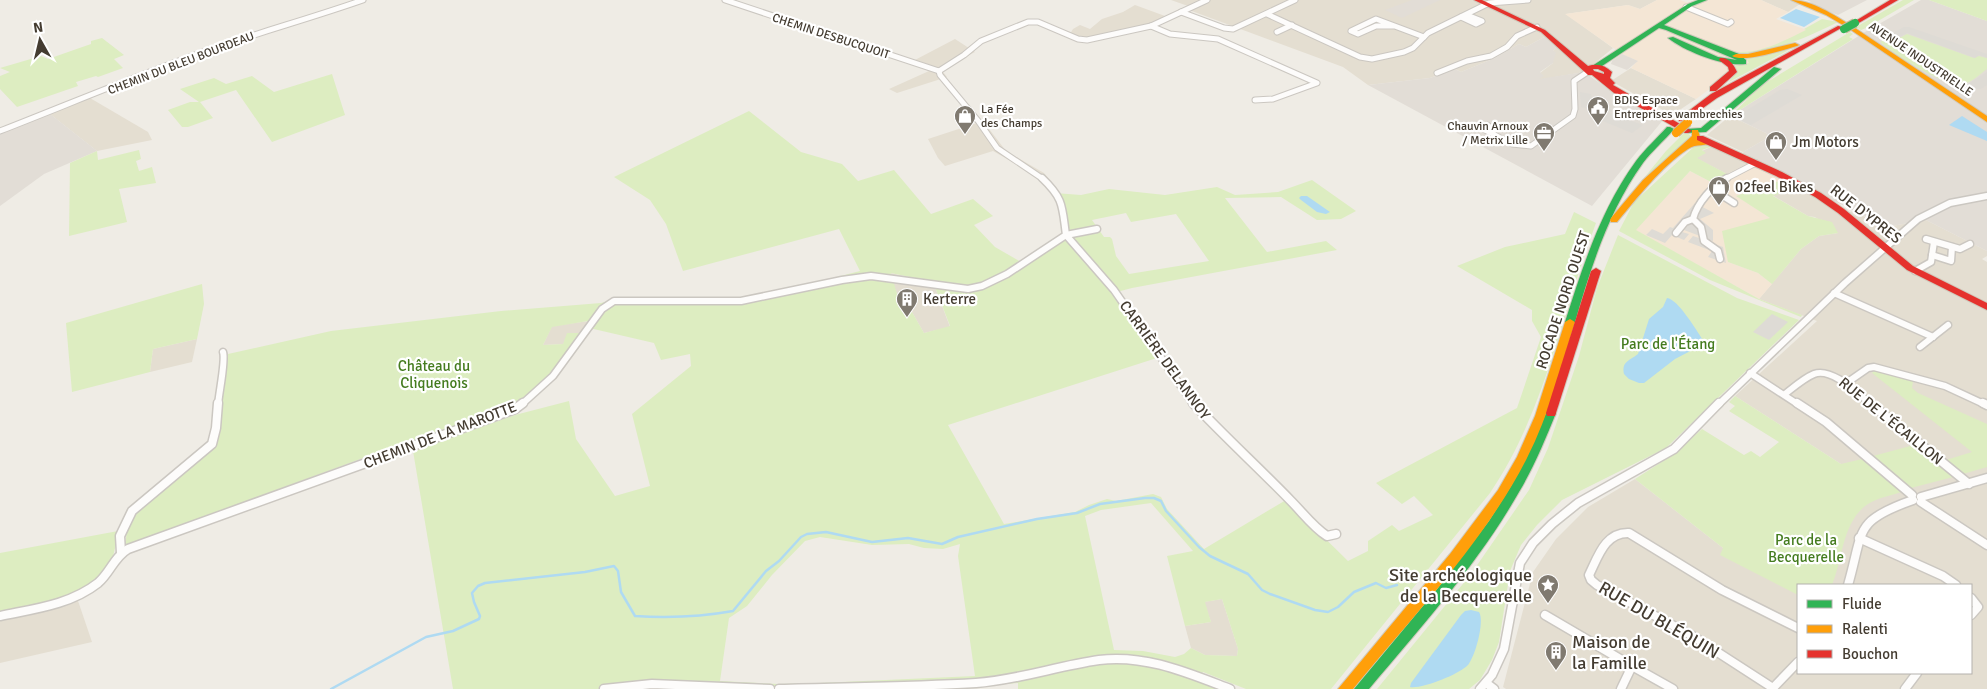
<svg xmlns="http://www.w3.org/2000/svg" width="1987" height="689" viewBox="0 0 1987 689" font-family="Signika,sans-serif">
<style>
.residential{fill:#e4ded1;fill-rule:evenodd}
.commercial{fill:#f4e6d5}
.industrial{fill:#e2ddd6}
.green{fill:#ddedc1;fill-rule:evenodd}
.parking{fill:#dedbd5}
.water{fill:#afdaf2}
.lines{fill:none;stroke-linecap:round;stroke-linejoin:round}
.stream{stroke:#afdaf2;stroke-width:2.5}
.street-far2-casing{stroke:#cbc7c1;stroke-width:7}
.street-far1-casing{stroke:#cbc7c1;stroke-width:9}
.street-casing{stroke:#cbc7c1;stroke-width:11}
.fast-casing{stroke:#d0cabc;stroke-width:2}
.slow-casing{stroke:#d0cabc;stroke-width:2}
.jam-casing{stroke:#d0cabc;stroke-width:2}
.street-far2{stroke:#fdfcfb;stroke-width:5}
.street-far1{stroke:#fdfcfb;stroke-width:6}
.street{stroke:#fdfcfb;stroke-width:8}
.fast{fill:#30b455;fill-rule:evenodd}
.slow{fill:#ff9f0a;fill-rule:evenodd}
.jam{fill:#e5322d;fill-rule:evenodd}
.fast-bridge-casing{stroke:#cab89d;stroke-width:10;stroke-linecap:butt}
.slow-bridge-casing{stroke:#cab89d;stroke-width:10;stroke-linecap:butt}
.fast-bridge{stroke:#30b455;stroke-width:8}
.slow-bridge{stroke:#ff9f0a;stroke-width:8}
.labels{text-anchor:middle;stroke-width:4.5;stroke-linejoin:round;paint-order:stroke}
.far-street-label{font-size:12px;fill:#443c31;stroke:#fff}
.far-poi-label{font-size:12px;fill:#443c31;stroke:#fff;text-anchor:start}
.poi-label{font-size:15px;fill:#443c31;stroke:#fff;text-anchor:start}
.street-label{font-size:15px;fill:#443c31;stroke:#fff}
.park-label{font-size:15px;fill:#457c1f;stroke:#fff}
.near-poi-label{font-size:18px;fill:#443c31;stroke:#fff;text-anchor:end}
.near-street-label{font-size:18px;fill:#443c31;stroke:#fff}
</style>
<rect width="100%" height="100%" fill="#efece5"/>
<g class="residential">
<polygon points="1171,0 1657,0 1640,9 1628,5 1566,14 1613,48 1584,72 1538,80 1541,75 1540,73 1553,63 1553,51 1557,46 1546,36 1526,47 1519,44 1495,58 1461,72 1455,69 1430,78 1368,85 1343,67 1189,10 1188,6"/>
<polygon points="1761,0 1802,0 1800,4 1788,12"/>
<polygon points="1135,5 1165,16 1149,24 1084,39 1070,34 1073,29 1080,25 1090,29 1102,19 1123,12"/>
<polygon points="955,39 975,52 948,66 943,72 947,77 897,93 889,89 929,71 913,61"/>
<polygon points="1631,68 1696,99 1672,115 1611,81"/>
<polygon points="90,98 148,132 152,140 97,151 50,114"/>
<polygon points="1730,116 1766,133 1769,137 1743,152 1707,135"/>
<polygon points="983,121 1006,151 1044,173 1061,194 1055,193 1035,175 993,151 945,166 938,158 928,139"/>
<polygon points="1713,146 1750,163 1727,174 1696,158 1705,153 1702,151"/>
<path d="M 1797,187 L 1815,196 L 1841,215 L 1853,211 L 1886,227 L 1926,220 L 1987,251 L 1987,256 L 1982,259 L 1987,262 L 1987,689 L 1506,689 L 1503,687 L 1533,572 L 1556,539 L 1588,507 L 1635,479 L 1723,548 L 1841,464 L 1735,396 L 1817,321 L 1759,299 L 1801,249 L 1819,236 L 1838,233 L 1815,217 L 1808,216 L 1772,195 ZM 1798,585 L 1971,585 L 1971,673 L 1798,673 Z"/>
<polygon points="890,273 933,282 950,327 924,333 908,305 899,301"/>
<polygon points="589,321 581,333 563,344 543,345 552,326"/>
<polygon points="197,339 192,362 150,372 153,349"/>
<polygon points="75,592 92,642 0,663 0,611 42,603"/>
<polygon points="1222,599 1238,649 1237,656 1205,655 1191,648 1185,626 1211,622 1204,602"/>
</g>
<g class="commercial">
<polygon points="1657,0 1680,0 1692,4 1709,0 1761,0 1788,12 1776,19 1807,30 1711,88 1696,99 1631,68 1637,61 1622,54 1565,14 1628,5 1640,9"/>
<polygon points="1749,163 1782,180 1737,196 1770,218 1728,262 1758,273 1772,284 1759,299 1635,230 1690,171 1711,182"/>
</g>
<g class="industrial">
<polygon points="1412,0 1440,0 1402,18 1385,10"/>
<polygon points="1807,0 1867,0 1838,15 1809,4 1811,2"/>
<polygon points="1921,0 1929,0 1987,21 1987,251 1926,220 1886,227 1745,156 1743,152 1769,137 1766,133 1730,116 1865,32"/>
<polygon points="1546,36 1557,46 1553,51 1556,52 1553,63 1540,72 1544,76 1539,79 1584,72 1611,91 1663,120 1592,206 1368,85 1430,78 1455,69 1461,72 1495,58 1519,44 1526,47"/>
<polygon points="1622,54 1638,61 1627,70 1611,64 1612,61"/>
<polygon points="50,114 97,151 44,174 0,206 0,133"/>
</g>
<g class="green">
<polygon points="1903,0 1914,0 1866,28 1861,30 1856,27"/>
<polygon points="1929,0 1987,0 1987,21"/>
<path d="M 1822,19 L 1838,22 C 1814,34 1756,62 1731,51 C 1756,56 1784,41 1806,30 L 1804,29 Z"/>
<polygon points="1850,32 1853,34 1849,37 1853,39 1730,116 1762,85"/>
<path d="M 1907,34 L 1974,58 L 1979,56 L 1987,58 L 1987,69 C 1980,74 1972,82 1964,84 C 1945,88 1895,55 1880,42 L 1885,39 L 1892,42 Z"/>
<polygon points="102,38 124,55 114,59 123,68 98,77 96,76 76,82 78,86 17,107 0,89 0,76 10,72 0,68 41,56 48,59 91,44 91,41"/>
<polygon points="1789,50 1729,82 1737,70 1735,66 1749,63 1746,58"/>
<polygon points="332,74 345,115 272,142 236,90 200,102 213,118 188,127 182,127 168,110 190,102 199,102 180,89 214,78 226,84 252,76 274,92"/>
<path d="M 749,111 L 801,152 L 842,164 L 858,181 L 894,170 L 931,214 L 973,199 L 993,216 L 974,225 L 995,247 L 1021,262 L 1063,234 L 1055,193 L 1081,195 L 1109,189 L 1165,195 L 1217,187 L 1235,195 L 1278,192 L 1312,180 L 1356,211 L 1341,219 L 1317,220 L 1281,197 L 1225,198 L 1267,252 L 1326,241 L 1337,250 L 1132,288 L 1113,293 L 1160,357 L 948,425 L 1004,524 L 1075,512 L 1089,505 L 1107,499 L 1116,501 L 1153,494 L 1161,497 L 1167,509 L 1204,549 L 1286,500 L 1348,561 L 1368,551 L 1368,541 L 1392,525 L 1399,531 L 1433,515 L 1414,496 L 1402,504 L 1376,483 L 1517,408 L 1541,337 L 1532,321 L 1532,310 L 1457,266 L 1505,247 L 1565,234 L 1574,212 L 1596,223 C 1562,313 1545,412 1490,493 L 1331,689 L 1246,689 L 1203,672 L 1196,680 L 1219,689 L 1018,689 L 1018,683 L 946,689 L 453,689 L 413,451 L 515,415 L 569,401 L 576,439 L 615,496 L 650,486 L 632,414 L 691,366 L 690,354 L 661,360 L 654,343 L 585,327 L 588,321 L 552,327 L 543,345 L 563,344 L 567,333 L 581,333 L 545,383 L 517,406 L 385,450 L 125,546 L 128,522 L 138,507 L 217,439 L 228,354 L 331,331 L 501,311 L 601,303 L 622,297 L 688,299 L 759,297 L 860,271 L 839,229 L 683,271 L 666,224 L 650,200 L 614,177 ZM 1126,213 L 1131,222 L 1176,214 L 1209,261 L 1129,274 L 1116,256 L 1112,239 L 1110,237 L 1104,237 L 1092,220 ZM 891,273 L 933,282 L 950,326 L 924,333 L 908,305 L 899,301 ZM 1151,503 L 1193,551 L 1167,556 L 1185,626 L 1211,622 L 1205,602 L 1222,599 L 1238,649 L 1237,656 L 1205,655 L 1191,648 L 1184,654 L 1175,657 L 1143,651 L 1114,650 L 1085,516 L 1101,510 ZM 820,537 L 872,545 L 909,544 L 924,548 L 943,549 L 960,544 L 958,556 L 975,676 L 819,683 L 778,684 L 720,681 L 729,618 L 747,606 L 772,575 L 805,541 Z"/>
<polygon points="1685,132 1690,135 1691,138 1644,178 1666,151"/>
<polygon points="1701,143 1713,146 1702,150 1706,153 1697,158 1727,174 1711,182 1690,171 1636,230 1759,299 1802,315 1801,317 1710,280 1619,231 1634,202 1697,144"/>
<polygon points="139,150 141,159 136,161 139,171 152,167 156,183 119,189 127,222 69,236 70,163 97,151 98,160"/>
<polygon points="1782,180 1797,187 1773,196 1808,216 1832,222 1838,233 1819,236 1801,249 1772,284 1758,273 1728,262 1722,231 1770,218 1736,196"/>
<polygon points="1618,235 1737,298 1799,320 1666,448 1562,500 1537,525 1521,545 1510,571 1499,642 1492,660 1480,680 1469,689 1377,689 1471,574 1529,490 1548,448 1579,356 1597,288"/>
<polygon points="202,284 204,304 197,339 153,349 150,372 72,392 66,323"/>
<polygon points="1874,371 1913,381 1912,388 1918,393 1987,424 1987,467 1963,474 1946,460 1972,452 1872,373"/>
<path d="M 1735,396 L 1841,464 L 1862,459 L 1901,492 C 1890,496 1877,498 1868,504 C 1842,521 1843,559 1832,585 L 1798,585 L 1798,595 L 1720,555 L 1723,548 L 1635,479 L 1674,454 L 1702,429 L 1744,455 L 1751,451 L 1760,457 L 1779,442 L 1729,411 L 1735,406 L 1729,402 Z"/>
<polygon points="1914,445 1953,477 1911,488 1873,456"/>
<path d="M 118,531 C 116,541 115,553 111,562 C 93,598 35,604 0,612 L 0,553 Z"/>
</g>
<g class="parking">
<polygon points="1904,27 1909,27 1987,54 1987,58 1979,55 1975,58 1907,33 1892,41 1884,38"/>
<polygon points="1987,72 1987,85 1981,89 1963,89 1957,85 1968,84"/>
<polygon points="1787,89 1802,95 1751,125 1738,119 1742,113 1780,90"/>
<polygon points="1580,92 1591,94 1592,101 1603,103 1613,111 1607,112 1643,125 1632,133 1593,117 1598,115 1591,113 1590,109 1581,107"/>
<polygon points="1695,203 1714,213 1700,219 1713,230 1713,241 1709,240 1708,241 1713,246 1714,244 1723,247 1726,263 1708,257 1712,251 1688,242 1693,236 1699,238 1700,236 1684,230 1682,232 1689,234 1684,240 1672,235 1665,243 1646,235 1652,229 1663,234 1670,227 1673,228"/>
<polygon points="1772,314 1788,322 1769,340 1753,332"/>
</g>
<g class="water">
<polygon points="1796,9 1820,17 1804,27 1780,18"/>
<polygon points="1962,116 1987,132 1987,141 1949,125"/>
<polygon points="1301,196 1307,196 1330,212 1326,214 1317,212 1301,200 1299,198"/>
<path d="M 1667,298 C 1678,299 1696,330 1703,340 L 1702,345 L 1675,359 L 1644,383 L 1639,383 L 1629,379 L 1624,374 C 1621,361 1631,360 1638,354 L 1649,319 L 1663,307 Z"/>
<path d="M 1471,610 L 1479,612 C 1485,621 1475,658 1467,666 C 1457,675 1422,689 1410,687 L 1411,683 L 1461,615 L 1465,611 Z"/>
</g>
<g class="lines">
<path class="stream" d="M 331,689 L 426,637 L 453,631 L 479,619 L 480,616 L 474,602 L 472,593 L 478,586 L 485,583 L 585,572 L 614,566 L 618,571 L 621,592 L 635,616 C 668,618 700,617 733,611 L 766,571 L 779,561 L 801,537 L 807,534 L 826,532 L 872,542 L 908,538 L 942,544 L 958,537 L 1037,519 L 1077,513 L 1100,504 L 1145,498 L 1154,498 L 1161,501 L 1166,511 L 1199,547 L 1210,556 L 1248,574 L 1262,590 L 1270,594 L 1315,610 L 1328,612 L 1338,607 L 1354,592 L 1376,583 L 1386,588 L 1397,585"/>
<g class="street-far2-casing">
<g id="street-far2">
<polyline points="725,0 939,71"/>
<polyline points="1686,7 1728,24 1731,22"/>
<polyline points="1181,12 1224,28 1233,29 1295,0"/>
<polyline points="1267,14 1360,57 1372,59 1404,52 1413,48 1428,33 1489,3 1528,0"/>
<polyline points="1461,17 1476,24 1482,21 1467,15"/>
<polyline points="1151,26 1170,34 1218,39 1317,83 1273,99 1255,100"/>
<polyline points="1394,26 1376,26 1358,34 1351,31 1376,19 1424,37"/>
<polyline points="1277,32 1292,25"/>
<polyline points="939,71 964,55 981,41 1028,22 1038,22 1078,39 1087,40 1151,26 1207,0"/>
<polyline points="939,71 940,75 979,122 997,148 1043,179"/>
<polyline points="1437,73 1467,61 1491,56 1507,47 1517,36 1537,27"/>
<path d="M 0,131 C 64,106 128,79 192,56 C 249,35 306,20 363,0"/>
<polyline points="1491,132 1495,130 1487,125 1483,127 1485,130 1512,144 1531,146 1573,116 1575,109 1574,81 1589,71"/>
<polyline points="1725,179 1756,163"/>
</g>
</g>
<g class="street-far1-casing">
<g id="street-far1">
<polyline points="1712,189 1734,203"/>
<polyline points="1097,229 1066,235 1114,290 1194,405"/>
<polyline points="1676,233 1685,222 1693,219"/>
<polyline points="1926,239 1960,249 1970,244"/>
<polyline points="1932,255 1951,261 1952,247"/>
<path d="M 1720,259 L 1718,251 L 1704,241 L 1701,227 L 1693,219 C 1697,203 1713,185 1727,178"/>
<polyline points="1915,271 1931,262 1934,242"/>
<polyline points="1834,293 1933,337"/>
<polyline points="1920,347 1948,325"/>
<polyline points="1750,373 1799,405"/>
<polyline points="1845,384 1868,368 1874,367 1945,386 1986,405"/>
<path d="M 1785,394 C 1794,387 1804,378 1814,374 C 1832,367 1858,394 1872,405"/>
<path d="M 218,405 C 219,392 226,360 223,352"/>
<path d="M 521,405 L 553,376 L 602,309 L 614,301 L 741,301 L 842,280 L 871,276 L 968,289 L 982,286 L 1007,274 L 1066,235 C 1062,206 1064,199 1042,178"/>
<polyline points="1718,405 1845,283 1918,219 1950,203 1987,196"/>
</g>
</g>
<g class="street-casing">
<g id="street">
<path d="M 1193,403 C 1225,437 1259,468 1291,501 C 1303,513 1313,527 1327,536 L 1336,534"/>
<polyline points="1797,403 1826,422 1912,495"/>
<polyline points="1870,403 1969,484"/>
<polyline points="1983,403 1987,405"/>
<polyline points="1921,497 1987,478"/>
<polyline points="1921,502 1987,545"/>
<polyline points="1859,538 1943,576 1956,585"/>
<polyline points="121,553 120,536 132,511 212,444 216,428 218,403"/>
<path d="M 1848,585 C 1864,530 1853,521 1913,500"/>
<polyline points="1971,598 1978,607 1971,615"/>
<polyline points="1545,615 1632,666"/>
<path d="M 0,616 C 33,609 70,605 98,583 C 110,573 114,557 128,549 L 515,409 L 523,403"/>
<polyline points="1486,683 1494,689"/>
<path d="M 1773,688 L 1691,635 L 1597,585 L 1591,580 L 1589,575 C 1598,557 1605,532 1629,533 L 1722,590 L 1798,628"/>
<polyline points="604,689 652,684 770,689"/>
<path d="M 779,689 C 844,687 910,687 976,683 C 1018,680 1057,666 1099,660 C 1145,654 1188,673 1230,689"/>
<polyline points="1480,689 1492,675 1504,649 1520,563 1533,543 1552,524 1578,503 1674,449 1719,403"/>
<polyline points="1621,689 1632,666 1673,689"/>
<polyline points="1772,689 1798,662"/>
<polyline points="1905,689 1917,673"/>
</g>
</g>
<g class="fast-casing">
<g id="fast">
<path d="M 1698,0 L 1707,0 L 1692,6 L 1664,25 L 1739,54 L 1746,60 L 1746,64 C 1724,67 1684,51 1668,38 L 1673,37 L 1718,57 L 1737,60 L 1666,30 L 1659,28 L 1599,68 L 1592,66 L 1688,4 Z"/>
<polygon points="1774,67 1781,69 1706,132 1686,133 1686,129 1701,128"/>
<path d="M 1667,127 L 1670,127 L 1674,129 C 1664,141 1652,151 1643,163 C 1609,210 1591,267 1575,322 L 1573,324 L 1567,324 L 1565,322 C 1583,266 1601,209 1636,161 C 1645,149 1657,138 1667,127 Z"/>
<path d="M 1551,409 L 1555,410 L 1556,413 C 1545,440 1534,467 1519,492 C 1478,564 1422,626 1369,689 L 1354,689 L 1438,588 L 1489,521 L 1511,486 L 1529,452 L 1546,413 L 1547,410 Z"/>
</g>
</g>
<g class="slow-casing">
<g id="slow">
<path d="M 1791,0 C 1812,0 1834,15 1852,26 L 1987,116 L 1987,122 L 1848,28 L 1826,15 Z"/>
<path d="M 1795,43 L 1799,45 L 1797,46 C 1783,50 1744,63 1732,56 L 1736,54 L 1748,54 Z"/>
<path d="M 1692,130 L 1698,130 L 1700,137 L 1699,139 L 1709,140 L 1713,142 C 1707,147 1696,143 1688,149 C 1661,167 1638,197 1617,222 L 1611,222 L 1610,220 L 1611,218 L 1643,180 L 1692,136 Z"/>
<path d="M 1570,319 L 1575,322 C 1561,368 1549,415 1527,458 C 1485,541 1412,617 1353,689 L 1338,689 L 1450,554 L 1498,490 L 1517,457 L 1535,416 L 1565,322 Z"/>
</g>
</g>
<g class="jam-casing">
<g id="jam">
<path d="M 1474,0 L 1482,0 L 1545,30 L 1588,66 C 1597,63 1605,65 1612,72 L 1610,78 L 1615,83 L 1613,85 L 1620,89 L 1692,131 L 1688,133 L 1685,133 L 1614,93 L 1592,75 L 1588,75 L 1541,32 ZM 1593,69 L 1598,69 L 1604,72 L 1604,74 L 1594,71 Z"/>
<polygon points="1890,0 1898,0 1857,24 1852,23"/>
<polygon points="1838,26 1843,27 1717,98 1685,121 1679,121 1678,119 1711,94"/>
<path d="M 1720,58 C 1729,57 1734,65 1737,72 L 1716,91 L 1710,91 L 1710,87 L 1729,71 L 1728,67 L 1719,60 Z"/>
<polygon points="1697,136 1703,136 1782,172 1821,193 1844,209 1913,266 1987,303 1987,310 1907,270 1838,213 1815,197 1776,176 1697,140"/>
<polygon points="1596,268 1601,271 1556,413 1555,416 1547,416 1546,413 1591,271"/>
</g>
</g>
<use href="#street-far2" class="street-far2"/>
<use href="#street-far1" class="street-far1"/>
<use href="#street" class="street"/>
<use href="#fast" class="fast"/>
<use href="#slow" class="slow"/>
<use href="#jam" class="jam"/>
<g class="fast-bridge-casing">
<polyline id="fast-bridge" points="1844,29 1855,23"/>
</g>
<g class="slow-bridge-casing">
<polyline id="slow-bridge" points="1676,133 1688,122"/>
</g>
<use href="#fast-bridge" class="fast-bridge"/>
<use href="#slow-bridge" class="slow-bridge"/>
</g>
<defs>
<g id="civic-pin" transform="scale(1.125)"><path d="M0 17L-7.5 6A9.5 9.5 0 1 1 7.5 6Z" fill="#807a70" stroke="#fff"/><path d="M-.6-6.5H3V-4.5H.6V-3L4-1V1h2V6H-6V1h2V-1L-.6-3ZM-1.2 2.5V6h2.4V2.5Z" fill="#fff"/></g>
<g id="shop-pin" transform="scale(1.125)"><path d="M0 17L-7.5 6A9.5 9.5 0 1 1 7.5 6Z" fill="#807a70" stroke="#fff"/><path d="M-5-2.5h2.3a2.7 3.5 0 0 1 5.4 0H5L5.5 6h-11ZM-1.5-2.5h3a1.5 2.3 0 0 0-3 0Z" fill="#fff"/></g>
<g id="office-pin" transform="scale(1.125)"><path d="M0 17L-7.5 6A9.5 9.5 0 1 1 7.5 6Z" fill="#807a70" stroke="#fff"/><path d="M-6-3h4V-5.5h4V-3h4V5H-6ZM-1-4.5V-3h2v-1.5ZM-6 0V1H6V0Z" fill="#fff"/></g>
<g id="building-pin" transform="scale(1.125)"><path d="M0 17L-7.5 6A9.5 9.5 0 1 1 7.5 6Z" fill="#807a70" stroke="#fff"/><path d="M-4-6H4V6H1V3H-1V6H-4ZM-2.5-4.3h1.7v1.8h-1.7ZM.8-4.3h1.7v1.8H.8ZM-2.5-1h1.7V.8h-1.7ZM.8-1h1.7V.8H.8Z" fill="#fff"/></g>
<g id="sight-pin" transform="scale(1.125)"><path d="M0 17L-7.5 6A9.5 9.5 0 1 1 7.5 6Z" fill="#807a70" stroke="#fff"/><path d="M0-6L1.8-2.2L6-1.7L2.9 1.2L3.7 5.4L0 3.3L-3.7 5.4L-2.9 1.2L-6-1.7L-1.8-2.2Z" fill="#fff"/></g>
</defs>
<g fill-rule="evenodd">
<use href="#civic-pin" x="1598" y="107"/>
<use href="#shop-pin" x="965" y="116"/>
<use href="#office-pin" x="1544" y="133"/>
<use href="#shop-pin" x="1776" y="142"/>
<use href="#shop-pin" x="1719" y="187"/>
<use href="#building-pin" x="907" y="299"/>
<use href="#sight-pin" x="1548" y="585"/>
<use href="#building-pin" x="1556" y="652"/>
</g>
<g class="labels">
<g class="far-street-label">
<text transform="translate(831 36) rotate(18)" y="4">CHEMIN DESBUCQUOIT</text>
<text transform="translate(1921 59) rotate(34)" y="4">AVENUE INDUSTRIELLE</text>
<text transform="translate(181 63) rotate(-21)" y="4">CHEMIN DU BLEU BOURDEAU</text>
</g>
<g class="far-poi-label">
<text x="1614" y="104">BDIS Espace<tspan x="1614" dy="14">Entreprises wambrechies</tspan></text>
<text x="981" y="113">La Fée<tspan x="981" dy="14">des Champs</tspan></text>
<text x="1528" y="130" text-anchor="end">Chauvin Arnoux<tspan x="1528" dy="14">/ Metrix Lille</tspan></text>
</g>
<g class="poi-label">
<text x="1792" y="147">Jm Motors</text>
<text x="1735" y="192">02feel Bikes</text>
<text x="923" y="304">Kerterre</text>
</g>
<g class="street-label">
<text transform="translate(1866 214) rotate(38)" y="5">RUE D'YPRES</text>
<text transform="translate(1563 300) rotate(-72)" y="5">ROCADE NORD OUEST</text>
<text transform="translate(1165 360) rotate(54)" y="5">CARRIÈRE DELANNOY</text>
<text transform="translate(1891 421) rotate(39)" y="5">RUE DE L'ÉCAILLON</text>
<text transform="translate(440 435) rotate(-21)" y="5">CHEMIN DE LA MAROTTE</text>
</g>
<g class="park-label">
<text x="1668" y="349">Parc de l'Étang</text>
<text x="434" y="371">Château du<tspan x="434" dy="17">Cliquenois</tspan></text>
<text x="1806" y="545">Parc de la<tspan x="1806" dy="17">Becquerelle</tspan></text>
</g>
<g class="near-poi-label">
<text x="1532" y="581">Site archéologique<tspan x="1532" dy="21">de la Becquerelle</tspan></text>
<text x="1572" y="648" text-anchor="start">Maison de<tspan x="1572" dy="21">la Famille</tspan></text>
</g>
<g class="near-street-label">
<text transform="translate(1659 620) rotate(30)" y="6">RUE DU BLÉQUIN</text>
</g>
</g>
<rect x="1797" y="584" width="175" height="90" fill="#ffffff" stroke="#b4b1ad"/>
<rect x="1807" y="600" width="25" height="8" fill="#30b455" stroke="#b4b1ad"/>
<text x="1842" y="609" font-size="15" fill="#443c31">Fluide</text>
<rect x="1807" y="625" width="25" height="8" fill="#ff9f0a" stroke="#b4b1ad"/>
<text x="1842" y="634" font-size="15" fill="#443c31">Ralenti</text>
<rect x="1807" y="650" width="25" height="8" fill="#e5322d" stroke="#b4b1ad"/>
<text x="1842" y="659" font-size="15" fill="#443c31">Bouchon</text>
<g transform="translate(40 40) rotate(352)" stroke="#ffffff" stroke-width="4" paint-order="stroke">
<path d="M0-4L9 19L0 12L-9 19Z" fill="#443c31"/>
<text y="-8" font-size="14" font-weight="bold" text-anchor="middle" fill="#443c31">N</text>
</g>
</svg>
